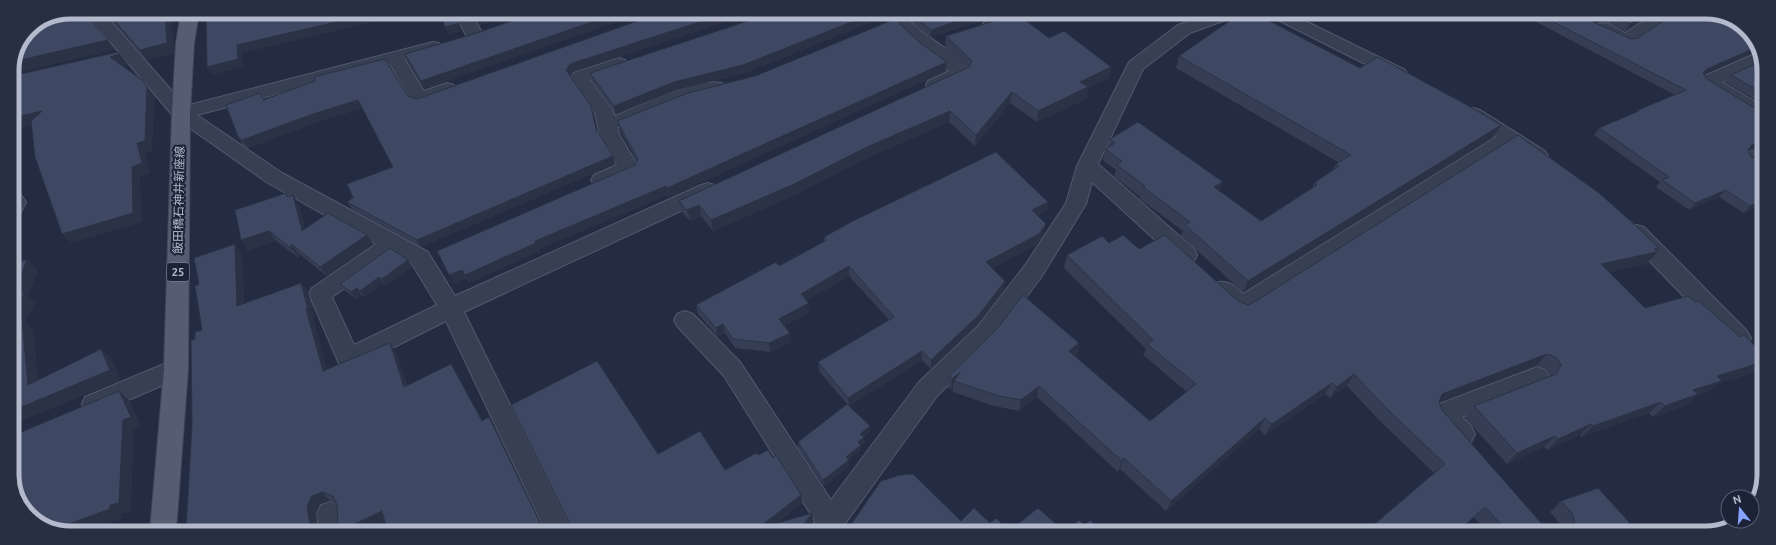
<svg xmlns="http://www.w3.org/2000/svg" width="1776" height="545" viewBox="0 0 1776 545" font-family="Ubuntu,'Noto Sans JP',sans-serif">
<style>
.lines{fill:none;stroke-linecap:round;stroke-linejoin:round}
.minor-casing{stroke:#52596c;stroke-width:2}
.major-casing{stroke:#41475b;stroke-width:2}
.minor{fill:#373f52;fill-rule:evenodd}
.major{fill:#555d72;fill-rule:evenodd}
.wall{fill:#363e55;fill-rule:evenodd}
.shaded-wall{fill:#2c3245}
.building{fill:#3f4863;stroke:#2c3245;fill-rule:evenodd}
.labels{text-anchor:middle;stroke-width:4;stroke-linejoin:round;paint-order:stroke}
.shield{fill:#1c2337;stroke:#868d9f;stroke-width:1}
.shield-label{font-size:11px;font-weight:bold;fill:#b4bacc}
.street-label{font-size:12px;fill:#b4bacc;stroke:#1c2337}
.rim{fill:none;stroke:#b4bacc;stroke-width:5}
</style>
<rect width="100%" height="100%" fill="#232c42"/>
<g class="lines">
<g class="minor-casing">
<g id="minor">
<path d="M 85,12 L 103,12 L 185,106 L 433,42 L 439,43 L 442,47 L 439,51 L 405,60 L 424,91 L 447,83 L 454,85 L 456,89 C 451,98 423,106 413,103 L 390,64 L 197,115 L 282,173 L 428,252 L 455,296 L 701,185 L 708,183 L 715,185 L 718,190 L 715,195 L 464,312 L 573,532 L 546,532 L 446,321 L 356,366 L 348,369 L 340,366 L 309,294 L 312,288 L 376,244 L 268,183 L 174,117 ZM 394,253 L 412,264 L 437,305 L 354,345 L 332,297 Z"/>
<polygon points="454,12 471,12 483,35 480,39 474,40 468,39"/>
<path d="M 885,13 L 903,13 C 921,37 954,48 970,73 C 964,82 939,92 928,89 L 926,85 L 928,81 L 949,71 L 903,34 Z"/>
<polygon points="1010,13 1036,13 1034,17 991,30 985,29 982,25 985,21"/>
<polygon points="1211,13 1236,13 1234,17 1190,33 1143,69 1098,164 1194,249 1197,255 1194,261 1186,263 1178,261 1092,182 1086,204 1042,276 994,340 937,396 839,532 810,532 815,521 724,376 677,326 674,320 677,314 685,311 693,314 740,362 831,500 919,382 978,326 1026,264 1066,203 1077,166 1129,62 1178,25"/>
<polygon points="1260,13 1291,14 1405,70 1408,74 1405,78 1399,80 1393,78 1278,20 1262,17"/>
<polygon points="1654,14 1674,14 1671,18 1632,44 1626,45 1620,44 1597,32 1594,28 1597,24 1603,23 1609,24 1625,33"/>
<polygon points="1759,52 1763,63 1722,82 1764,107 1764,122 1757,120 1702,85 1699,81 1702,77"/>
<path d="M 619,58 L 625,60 L 628,64 L 625,68 L 590,80 L 611,108 L 615,116 C 638,106 699,77 722,83 L 724,87 L 722,91 L 689,100 L 627,126 L 617,127 L 620,136 L 639,168 L 636,173 L 601,187 L 594,185 L 591,180 L 594,175 L 617,165 L 600,136 L 595,113 L 570,77 L 573,73 Z"/>
<path d="M 1473,108 L 1480,110 L 1545,151 L 1548,156 L 1545,161 C 1531,165 1521,154 1510,146 L 1250,312 C 1234,317 1219,303 1212,289 L 1215,283 C 1228,279 1234,285 1243,294 L 1496,137 L 1466,118 L 1463,114 L 1466,110 Z"/>
<polygon points="1763,147 1763,161 1753,165 1746,163 1743,158 1746,153"/>
<polygon points="12,190 19,192 26,202 19,216 12,219"/>
<polygon points="1636,225 1644,227 1747,331 1751,338 1747,345 1739,347 1731,345 1628,239 1625,233 1628,227"/>
<polygon points="176,359 184,362 188,369 184,376 103,411 94,414 85,411 82,404 85,397"/>
<path d="M 1537,367 L 1545,370 L 1549,377 L 1545,384 L 1462,417 L 1471,426 L 1475,434 L 1471,442 C 1468,443 1464,445 1462,445 C 1451,444 1435,422 1431,413 L 1434,406 Z"/>
<polygon points="330,502 339,505 343,514 345,531 319,531 317,514 321,505"/>
</g>
</g>
<g class="major-casing">
<polygon id="major" points="181,12 199,12 194,43 190,113 188,369 176,531 150,531 164,369 172,113 176,43"/>
</g>
<use href="#minor" class="minor"/>
<use href="#major" class="major"/>
</g>
<g class="wall">
<polygon points="105,12 171,12 174,53 147,60"/>
<polygon points="472,12 517,13 479,25"/>
<polygon points="660,13 752,13 573,72 570,76 591,106 597,131 615,164 421,247 352,209 347,202 393,167 362,108 320,121 248,148 243,145 238,137 264,99 408,96 417,99"/>
<polygon points="905,13 1002,13 1002,14 930,37 916,26"/>
<polygon points="1083,13 1097,13 1087,17"/>
<polygon points="1521,14 1576,14 1631,39 1752,34 1758,51 1704,74 1707,79 1764,114 1764,146 1748,151 1751,157 1759,159 1763,158 1763,204 1744,213 1719,197 1689,210 1656,187 1660,182 1594,135 1599,128 1637,112 1638,110 1675,95"/>
<polygon points="1591,14 1651,14 1625,31"/>
<polygon points="886,16 745,73 676,90 616,114 592,81 590,73"/>
<polygon points="477,33 425,89 408,62 405,54"/>
<polygon points="946,36 1049,38 1111,67 1109,78 1088,88 1086,99 1037,122 1010,103 975,146 949,122 867,158 793,196 713,231 701,216 690,221 682,212 679,201 967,68 945,48"/>
<polygon points="1179,56 1360,68 1501,125 1493,137 1243,292 1181,236 1183,231 1140,199 1140,197 1114,176 1116,170 1103,160 1105,149 1108,147 1110,139 1223,182 1219,191 1261,221 1312,188 1314,183 1332,171 1336,164 1338,162 1176,68"/>
<polygon points="1764,66 1764,105 1725,82 1731,75"/>
<polygon points="946,71 669,197 668,195 539,249 540,251 469,283 466,278 454,283 437,251 635,165 637,161 620,130 617,121"/>
<polygon points="286,193 289,197 299,205 305,229 373,244 327,276 298,253 299,258 276,241 248,250 241,240"/>
<polygon points="1048,202 1047,211 1038,216 1044,233 1038,244 992,268 1004,290 977,325 931,369 922,360 849,406 870,432 864,437 864,443 861,445 861,450 849,460 849,466 824,486 798,448 798,442 847,404 819,371 818,362 889,320 849,276 807,300 810,312 784,326 791,342 770,352 735,348 725,333 718,337 698,314 696,305 779,266 824,242 824,237"/>
<polygon points="1109,243 1139,249 1238,301 1248,305 1659,248 1656,251 1657,252 1646,264 1609,272 1645,308 1756,372 1719,383 1708,392 1695,396 1685,406 1653,417 1649,413 1581,437 1580,435 1547,450 1544,447 1507,464 1465,418 1474,406 1550,376 1546,369 1536,366 1439,403 1442,410 1542,524 1560,524 1550,512 1561,501 1630,523 1618,533 1488,533 1434,473 1379,420 1347,386 1330,398 1325,394 1265,435 1259,429 1166,511 1120,469 1118,472 1037,397 1019,411 994,406 953,392 953,388 951,390 948,387 949,376 1079,343 1077,355 1075,356 1150,421 1187,392 1143,355 1146,349 1064,268 1067,255"/>
<path d="M 242,254 L 244,304 L 301,283 L 308,292 L 315,318 L 313,319 L 327,369 L 390,343 L 396,353 L 407,385 L 457,374 L 482,420 L 494,426 L 542,525 L 570,524 L 658,454 L 725,470 L 758,455 L 773,458 L 801,495 L 802,503 L 777,523 L 813,521 L 805,532 L 387,531 L 385,522 L 186,531 L 192,425 L 195,339 L 202,330 L 199,284 ZM 330,501 L 335,503 L 337,505 L 338,524 L 317,524 L 316,514 L 320,504 Z"/>
<polygon points="408,260 412,267 386,286 383,283 364,297 361,295 356,299 344,290 340,284"/>
<polygon points="1761,329 1763,329 1763,345 1754,336"/>
<polygon points="961,521 990,523 1009,531 1063,530 1072,527 1085,525 1104,532 853,532 852,523"/>
</g>
<g class="shaded-wall">
<polygon points="165,12 171,12 174,53 147,60 140,50"/>
<polygon points="379,12 416,12 242,53 243,67 212,75 207,67 237,45"/>
<polygon points="490,13 517,13 479,25 476,17"/>
<polygon points="618,13 642,13 425,89 421,81"/>
<polygon points="727,13 752,13 573,72 569,78 566,70 570,64"/>
<polygon points="874,13 886,13 886,16 745,73 676,90 616,114 614,106 674,82"/>
<polygon points="981,13 1002,13 1002,14 930,37 931,30"/>
<polygon points="1087,13 1097,13 1087,17"/>
<polygon points="1646,14 1651,14 1625,31 1630,24"/>
<polygon points="459,23 462,31 449,35 445,27"/>
<polygon points="108,40 115,50 12,74 12,69 16,61"/>
<polygon points="1757,47 1758,51 1701,76 1707,69"/>
<polygon points="120,54 128,64 118,67 110,57"/>
<polygon points="947,62 946,71 669,197 667,188"/>
<polygon points="1111,67 1109,78 1088,88 1086,99 1037,122 1038,111 1080,82"/>
<polygon points="147,87 155,97 152,151 145,153 150,173 140,177 142,222 72,243 62,234 137,143"/>
<polygon points="1012,92 1010,103 975,146 976,135"/>
<polygon points="358,100 362,108 320,121 248,148 242,140 316,113"/>
<polygon points="591,106 594,114 599,137 596,129"/>
<polygon points="42,111 50,121 12,130 12,118"/>
<polygon points="950,111 949,122 867,158 793,196 713,231 711,220 867,147"/>
<polygon points="1501,125 1493,137 1243,292 1248,281"/>
<polygon points="1764,141 1764,146 1746,152 1752,145"/>
<polygon points="613,156 615,164 421,247 417,240"/>
<polygon points="1223,182 1218,193 1214,187"/>
<polygon points="666,186 668,195 539,249 540,251 469,283 465,275 535,241"/>
<polygon points="1726,190 1719,197 1689,210 1695,203"/>
<polygon points="293,195 299,205 308,241 302,231"/>
<polygon points="1763,200 1763,204 1744,213 1750,206"/>
<polygon points="1048,202 1047,211 1030,220 1032,210"/>
<polygon points="699,205 701,216 690,221 687,210"/>
<polygon points="1046,224 1044,233 1038,244 985,271 986,262"/>
<polygon points="269,231 276,241 248,250 241,240"/>
<polygon points="367,235 373,244 327,276 320,267"/>
<polygon points="235,244 242,254 245,316 237,306"/>
<polygon points="291,244 298,253 299,258 292,249"/>
<polygon points="1657,252 1646,264 1591,276 1601,264"/>
<polygon points="27,260 38,270 28,296 35,303 25,323 34,330 39,395 28,385 12,324 14,294"/>
<polygon points="408,260 412,267 386,286 382,279"/>
<polygon points="849,266 849,276 802,303 801,294"/>
<polygon points="462,270 466,278 454,283 449,275"/>
<polygon points="379,277 383,283 364,297 360,291"/>
<polygon points="1005,281 1004,290 977,325 931,369 931,360"/>
<polygon points="301,283 308,292 315,318 313,319 330,380 323,371 306,309"/>
<polygon points="357,288 361,295 356,299 351,292"/>
<polygon points="809,303 810,312 781,328 779,319"/>
<polygon points="723,324 725,333 718,337 716,328"/>
<polygon points="790,333 791,342 770,352 769,343"/>
<polygon points="390,343 396,353 410,396 404,387"/>
<polygon points="1079,343 1077,355 1066,362 1069,351"/>
<polygon points="101,349 112,359 121,380 12,425 12,411"/>
<polygon points="922,351 922,360 849,406 848,398"/>
<polygon points="1547,354 1536,366 1433,405 1442,394"/>
<polygon points="1763,362 1763,366 1756,372 1719,383 1708,392 1695,396 1685,406 1653,417 1665,406 1693,390 1717,376"/>
<polygon points="451,364 457,374 487,430 482,421"/>
<polygon points="960,372 954,381 953,388 951,390 952,379"/>
<polygon points="1354,374 1347,386 1330,398 1337,387"/>
<polygon points="1332,383 1325,394 1265,435 1272,424"/>
<polygon points="1039,386 1037,397 1019,411 1021,400"/>
<polygon points="119,391 130,401 141,426 134,430 131,512 122,514 122,518 86,531 55,531 52,530"/>
<polygon points="1661,402 1649,413 1581,437 1593,426"/>
<polygon points="489,417 494,426 545,532 541,525"/>
<polygon points="1265,418 1259,429 1166,511 1171,501"/>
<polygon points="1591,424 1580,435 1547,450 1558,439"/>
<polygon points="870,426 870,432 860,439 860,434"/>
<polygon points="1555,436 1544,447 1507,464 1517,453"/>
<polygon points="864,437 864,443 861,445 861,450 849,460 849,466 824,486 823,480 846,457 858,442"/>
<polygon points="1124,458 1120,469 1118,472 1122,461"/>
<polygon points="322,492 330,501 320,504 316,514 318,531 310,524 307,506 312,496"/>
<polygon points="801,495 802,503 766,532 757,529"/>
<polygon points="1485,507 1457,533 1456,533"/>
<polygon points="382,511 389,520 365,531 340,531"/>
<polygon points="812,513 813,521 805,532 798,532"/>
<polygon points="1630,523 1618,533 1607,533"/>
</g>
<g class="building">
<polygon points="70,12 84,12 108,40 16,61 29,29"/>
<polygon points="107,12 165,12 167,43 140,50"/>
<polygon points="210,12 379,12 237,45 238,59 207,67 206,13"/>
<polygon points="441,12 453,12 459,23 445,27"/>
<polygon points="473,12 490,13 476,17"/>
<polygon points="534,13 618,13 421,81 405,54 477,33"/>
<polygon points="660,13 727,13 570,64 566,70 591,106 596,129 613,156 417,240 347,202 353,198 347,184 393,167 358,100 316,113 242,140 238,137 226,105 260,93 263,100 315,81 314,77 385,59 408,96 417,99"/>
<polygon points="772,13 874,13 743,65 674,82 614,106 590,73"/>
<polygon points="912,13 981,13 931,30 916,18"/>
<polygon points="1241,13 1254,13 1360,68 1378,57 1467,105 1501,125 1248,281 1185,225 1190,222 1143,187 1145,186 1117,165 1122,161 1105,149 1115,143 1110,139 1138,122 1223,182 1214,187 1261,221 1317,185 1314,183 1339,166 1336,164 1351,155 1179,56"/>
<polygon points="1017,14 1049,38 1064,31 1111,67 1080,82 1088,87 1038,111 1012,92 976,135 950,111 867,147 792,185 711,220 699,205 687,210 679,201 969,67 972,61 946,36"/>
<polygon points="1538,14 1576,14 1631,39 1638,38 1674,14 1721,14 1752,34 1757,47 1707,69 1703,73 1707,79 1764,114 1764,141 1752,145 1748,150 1751,157 1759,159 1763,158 1763,200 1750,206 1726,190 1695,203 1662,180 1669,177 1599,128 1639,111 1638,110 1686,90"/>
<polygon points="1609,14 1646,14 1630,24"/>
<polygon points="895,19 920,43 947,62 667,188 666,186 535,241 536,243 465,275 462,270 449,275 437,251 635,165 638,159 617,121 688,93 755,76"/>
<polygon points="118,52 120,54 110,57 142,80 147,87 145,141 137,143 142,163 132,167 133,213 62,234 35,157 31,121 42,111 12,118 12,76"/>
<polygon points="1762,61 1764,66 1764,94 1731,75"/>
<polygon points="1518,135 1599,193 1634,224 1659,248 1654,249 1657,252 1601,264 1645,308 1688,296 1695,302 1699,301 1740,337 1744,335 1763,354 1763,362 1717,376 1722,381 1693,390 1698,394 1665,406 1661,402 1593,426 1591,424 1558,439 1555,436 1517,453 1474,406 1556,374 1561,365 1556,357 1547,354 1442,394 1439,402 1442,410 1542,524 1575,524 1572,513 1561,501 1598,488 1630,523 1607,533 1509,533 1485,507 1456,533 1364,533 1445,464 1387,409 1354,374 1337,387 1332,383 1272,424 1265,418 1171,501 1124,458 1122,461 1039,386 1021,400 996,395 954,381 960,372 952,379 949,376 997,329 1023,295 1079,343 1069,351 1150,421 1196,384 1147,344 1153,340 1067,255 1102,236 1109,243 1123,235 1139,249 1165,235 1238,301 1248,305 1256,301"/>
<polygon points="996,152 1048,202 1032,210 1046,224 1039,234 986,262 1005,281 978,316 931,360 922,351 848,398 818,362 894,317 849,266 801,294 809,303 779,319 790,333 769,343 733,339 723,324 716,328 696,305 776,262 779,266 827,240 824,237 851,222"/>
<polygon points="286,193 287,197 293,195 302,231 328,213 367,235 320,267 291,244 292,249 269,231 241,240 235,210"/>
<path d="M 235,244 L 237,306 L 301,283 L 308,309 L 306,309 L 323,371 L 390,343 L 404,387 L 451,364 L 482,421 L 489,417 L 541,525 L 570,524 L 511,405 L 597,361 L 658,454 L 700,431 L 725,470 L 756,453 L 758,455 L 768,450 L 773,458 L 776,455 L 801,495 L 757,529 L 812,513 L 798,532 L 387,531 L 382,511 L 340,531 L 186,531 L 192,425 L 191,340 L 195,339 L 195,332 L 202,330 L 195,286 L 199,284 L 194,258 ZM 322,492 L 333,496 L 337,505 L 338,524 L 310,524 L 307,506 L 312,496 Z"/>
<polygon points="390,248 408,260 382,279 379,277 360,291 357,288 351,292 340,284"/>
<polygon points="27,260 14,294 24,292 12,316 12,262"/>
<polygon points="22,320 28,385 101,349 110,370 12,411 12,321"/>
<polygon points="119,391 131,417 123,420 119,503 110,505 110,509 52,530 24,511 12,479 12,436"/>
<polygon points="847,404 870,426 860,434 864,437 858,442 861,445 846,457 849,460 823,480 798,442"/>
<polygon points="913,474 961,521 974,508 990,523 996,518 1009,531 1038,508 1063,530 1069,525 1072,527 1079,520 1085,525 1090,520 1104,532 860,532 852,523 881,481 900,475"/>
</g>
<g class="labels">
<rect class="shield" x="167" y="263" width="22" height="18" rx="3"/>
<g class="shield-label">
<text x="178" y="276">25</text>
</g>
<g class="street-label">
<text transform="translate(179 200) rotate(-89)" y="4">飯田橋石神井新座線</text>
</g>
</g>
<path d="M0 0H1776V545H0ZM70 19H1706A51 51 0 0 1 1757 70V475A51 51 0 0 1 1706 526H70A51 51 0 0 1 19 475V70A51 51 0 0 1 70 19Z" fill="#282f43" fill-rule="evenodd"/>
<path class="rim" d="M70 19H1706A51 51 0 0 1 1757 70V475A51 51 0 0 1 1706 526H70A51 51 0 0 1 19 475V70A51 51 0 0 1 70 19Z"/>
<g transform="translate(1740 509) rotate(343)"><circle r="19" fill="#1c2337" stroke="#595f73"/>
<path d="M0-3L7 15L0 10L-7 15Z" fill="#86a3ff"/>
<text y="-6" font-size="11" font-weight="bold" text-anchor="middle" fill="#b4bacc">N</text>
</g>
</svg>
